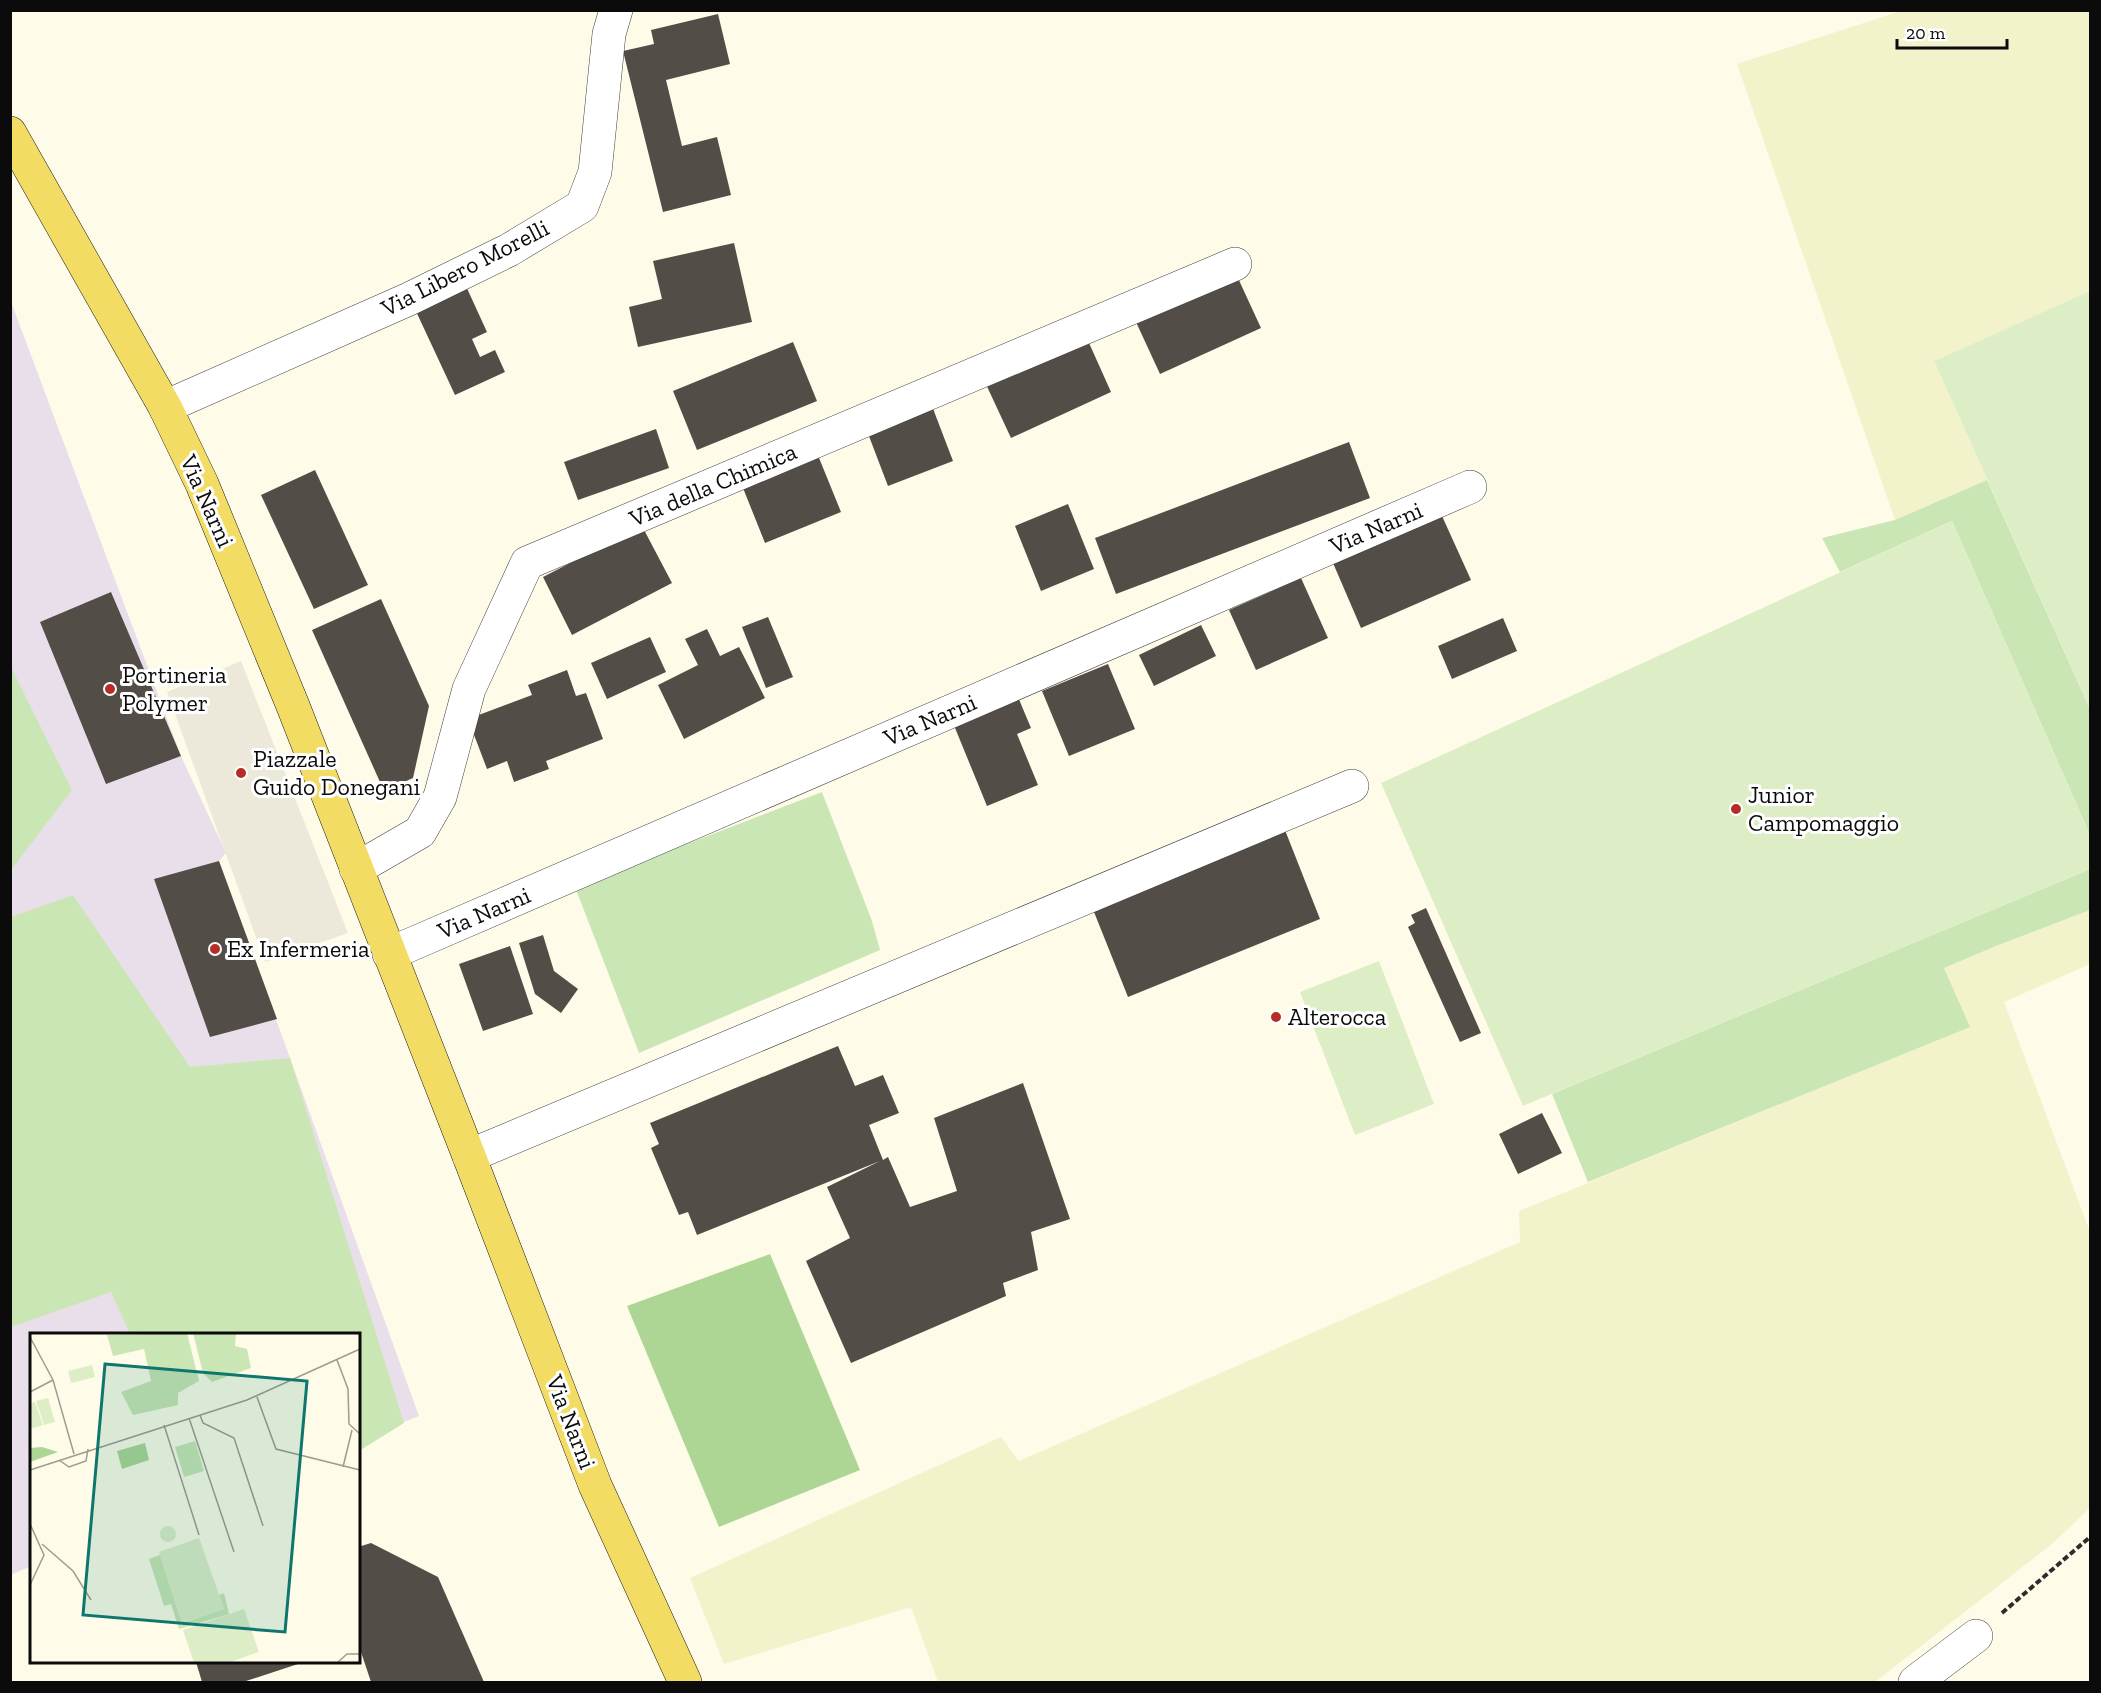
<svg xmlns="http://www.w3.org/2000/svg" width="2101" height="1693" viewBox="0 0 2101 1693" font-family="'Zilla Slab',serif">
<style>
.industrial{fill:#e9dfea}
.farmland{fill:#f2f2cb}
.green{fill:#cbe6b5}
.forest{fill:#add695}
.pitch{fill:#ddeec7}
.plaza{fill:#ece9da}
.building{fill:#534d48}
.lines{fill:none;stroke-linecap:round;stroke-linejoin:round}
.minor-casing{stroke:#3e3e3e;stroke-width:34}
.major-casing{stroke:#1c1c1c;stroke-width:34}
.path{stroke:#2d2d2d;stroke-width:4;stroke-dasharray:6 3;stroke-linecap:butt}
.minor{stroke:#fff;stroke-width:33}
.major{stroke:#f3dc64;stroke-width:33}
.poi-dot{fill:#b52d29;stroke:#fff;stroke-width:2}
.labels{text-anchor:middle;stroke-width:6;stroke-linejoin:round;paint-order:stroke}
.street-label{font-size:24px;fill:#0b0b0b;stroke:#fff}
.poi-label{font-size:24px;fill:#0b0b0b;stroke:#fff;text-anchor:start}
.inset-road{fill:none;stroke:#9d9c90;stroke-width:1.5}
.view{fill:#0f766e;fill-opacity:0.15;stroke:#0f766e;stroke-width:3}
.inset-edge{fill:none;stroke:#0b0b0b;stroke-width:3}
</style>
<rect width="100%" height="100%" fill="#fefce9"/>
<polygon class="industrial" points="10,299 181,756 226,853 219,861 419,1416 359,1440 358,1334 32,1334 31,1566 11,1575"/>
<g class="farmland">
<polygon points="1901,11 2090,11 2090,291 1934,361 1987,480 1895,520 1737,64"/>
<polygon points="2090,910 2090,964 2004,1002 2090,1232 2090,1508 2052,1544 1875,1682 938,1682 911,1607 724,1664 690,1578 1001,1437 1019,1461 1520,1242 1519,1211 1969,1027 1944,968 1996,946"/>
</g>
<g class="green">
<polygon points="1987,480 2090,709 2090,835 1952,521 1840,572 1822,538 1895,520"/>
<polygon points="10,665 72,790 11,870 10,870"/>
<polygon points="822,792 872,921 880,950 639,1053 575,887"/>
<polygon points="2090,869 2090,910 1996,946 1944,968 1970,1027 1588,1182 1552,1094"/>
<polygon points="73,895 190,1067 290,1058 404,1423 359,1451 358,1334 130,1334 111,1292 11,1327 11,917"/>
</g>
<polygon class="forest" points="770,1254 860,1470 719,1527 627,1306"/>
<g class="pitch">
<polygon points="2090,291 2090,709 1934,361"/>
<polygon points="1952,521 2090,835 2090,869 1523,1106 1381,783"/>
<polygon points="1379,961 1434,1104 1355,1135 1300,992"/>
</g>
<polygon class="plaza" points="241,661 348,933 265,962 167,692"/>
<g class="building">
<polygon points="718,14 730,64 666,80 682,146 717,137 731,195 663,212 623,51 654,44 651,30"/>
<polygon points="734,243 752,322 638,347 629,307 662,299 653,261"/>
<polygon points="1237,276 1261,328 1160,374 1136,322"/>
<polygon points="465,284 487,332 472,339 480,357 495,350 505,372 455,395 414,307"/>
<polygon points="1085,334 1111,392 1011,438 984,380"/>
<polygon points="793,342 817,401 697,450 673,391"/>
<polygon points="932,406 953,461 888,486 867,431"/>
<polygon points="656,429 669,468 578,500 564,462"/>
<polygon points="1349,442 1370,498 1116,594 1095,538"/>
<polygon points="817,453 841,512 765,543 741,483"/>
<polygon points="315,470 368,585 314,609 261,495"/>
<polygon points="1068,504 1094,569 1041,591 1015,526"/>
<polygon points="1442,516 1471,580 1361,628 1333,563"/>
<polygon points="642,526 672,583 572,635 543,577"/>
<polygon points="1301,578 1328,638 1256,670 1229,610"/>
<polygon points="111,592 181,756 106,784 40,622"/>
<polygon points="381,599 429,706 413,778 384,791 312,630"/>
<polygon points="768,617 793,677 766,688 742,627"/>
<polygon points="1503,618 1517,651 1452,679 1438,646"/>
<polygon points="1201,625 1216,656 1154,686 1139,655"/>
<polygon points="707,629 720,656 739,647 765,698 684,739 658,685 698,665 685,639"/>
<polygon points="650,637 666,672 607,699 591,663"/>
<polygon points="1108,664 1135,729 1069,756 1042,691"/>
<polygon points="567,670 576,696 586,693 603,739 546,761 549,769 514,782 507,761 487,769 468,719 532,695 528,685"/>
<polygon points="1018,697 1031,728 1017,734 1038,785 987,806 953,723"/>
<polygon points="1283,825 1320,919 1128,997 1090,902"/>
<polygon points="219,861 277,1019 210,1037 154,879"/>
<polygon points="1426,908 1481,1033 1460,1042 1408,927 1415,923 1411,915"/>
<polygon points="543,935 554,971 578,989 561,1013 535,994 519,943"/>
<polygon points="510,946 533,1014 483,1031 459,964"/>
<polygon points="838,1046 855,1086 883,1075 899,1113 869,1125 883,1160 888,1157 910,1207 957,1191 934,1118 1023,1083 1070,1219 1031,1232 1038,1270 1003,1283 1006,1296 851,1363 806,1261 850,1238 827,1187 880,1161 697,1235 688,1212 679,1215 651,1148 659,1144 650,1123"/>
<polygon points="1542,1113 1562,1153 1518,1174 1499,1134"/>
<polygon points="371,1543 438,1577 484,1682 371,1682 358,1643 358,1547"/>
<polygon points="196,1662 304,1662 243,1682 202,1682"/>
</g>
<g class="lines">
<g class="minor-casing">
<g id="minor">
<polyline points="165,407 409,299 509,250 582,206 595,172 609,34 616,10"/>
<polyline points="356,869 420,832 440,797 469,689 527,563 1235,264"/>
<polyline points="389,954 1470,487"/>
<polyline points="469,1156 1352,786"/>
<polyline points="1915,1682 1976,1636"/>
</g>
</g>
<g class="major-casing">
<polyline id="major" points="10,133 165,407 202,484 293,706 469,1156 595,1485 685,1682"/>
</g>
<polyline class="path" points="2002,1613 2090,1537"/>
<use href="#minor" class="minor"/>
<use href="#major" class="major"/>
</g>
<g class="poi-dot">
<circle cx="110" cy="689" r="6"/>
<circle cx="241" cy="773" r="6"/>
<circle cx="1736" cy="809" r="6"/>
<circle cx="215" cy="949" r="6"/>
<circle cx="1276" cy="1017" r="6"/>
</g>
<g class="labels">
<g class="street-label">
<text transform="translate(465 268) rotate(-27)" y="8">Via Libero Morelli</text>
<text transform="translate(713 485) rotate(-23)" y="8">Via della Chimica</text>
<text transform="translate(207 501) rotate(66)" y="8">Via Narni</text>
<text transform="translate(1376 528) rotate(-23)" y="8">Via Narni</text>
<text transform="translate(930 720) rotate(-23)" y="8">Via Narni</text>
<text transform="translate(484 913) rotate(-23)" y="8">Via Narni</text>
<text transform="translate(571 1422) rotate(69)" y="8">Via Narni</text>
</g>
<g class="poi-label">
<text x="122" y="683">Portineria<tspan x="122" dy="28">Polymer</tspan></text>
<text x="253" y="767">Piazzale<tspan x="253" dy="28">Guido Donegani</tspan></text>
<text x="1748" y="803">Junior<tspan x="1748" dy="28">Campomaggio</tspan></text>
<text x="227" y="957">Ex Infermeria</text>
<text x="1288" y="1025">Alterocca</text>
</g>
</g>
<g transform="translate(30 1333)">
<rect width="330" height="330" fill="#fefce9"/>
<path d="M 157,0 L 169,48 L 148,60 L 148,72 L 103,82 L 91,59 L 121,48 L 114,16 L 83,23 L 77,2 ZM 163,0 L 206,0 L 205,13 L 217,16 L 221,35 L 182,49 L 173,40 ZM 165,108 L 174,138 L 154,144 L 145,114 ZM 130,222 L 152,290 L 194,276 L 189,262 L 194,260 L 199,281 L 149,296 L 141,271 L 134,273 L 119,226 Z" fill="#cbe6b5"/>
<path d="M 115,110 L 119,127 L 92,136 L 87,118 ZM 12,114 L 28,119 L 0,129 L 0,115 Z" fill="#add695"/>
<path d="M 62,32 L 65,44 L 41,50 L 38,38 ZM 18,65 L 25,89 L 14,92 L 6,68 ZM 5,69 L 13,92 L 1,96 L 0,70 ZM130 201a8 8 0 1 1 16 0a8 8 0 1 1-16 0ZM 169,205 L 194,276 L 152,291 L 129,219 ZM 214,276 L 229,319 L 197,330 L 164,330 L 153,297 Z" fill="#ddeec7"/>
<path class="inset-road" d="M 0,4 L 23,47 L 44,121M 307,27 L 318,56 L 319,91 L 330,101M 0,59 L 23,47M 227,64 L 246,116 L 330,137M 170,82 L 173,90 L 204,105 L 233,193M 159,85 L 204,219M 134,92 L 169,202M 29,127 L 39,134 L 56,128 L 58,116M 313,134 L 322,97M 0,137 L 217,67 L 330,16M 0,191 L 14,222 L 0,252M 12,211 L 43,238 L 61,267M 307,330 L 317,321 L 330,321"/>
<path class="view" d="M 75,31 L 277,48 L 255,299 L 53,282 Z"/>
<rect width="330" height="330" class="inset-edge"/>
</g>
<rect width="2101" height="1693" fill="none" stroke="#0b0b0b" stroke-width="24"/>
<path d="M1897 39v9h110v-9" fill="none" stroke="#0b0b0b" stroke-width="3"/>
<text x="1906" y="39" font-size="18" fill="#0b0b0b" stroke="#ffffff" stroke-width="4.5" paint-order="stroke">20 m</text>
</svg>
